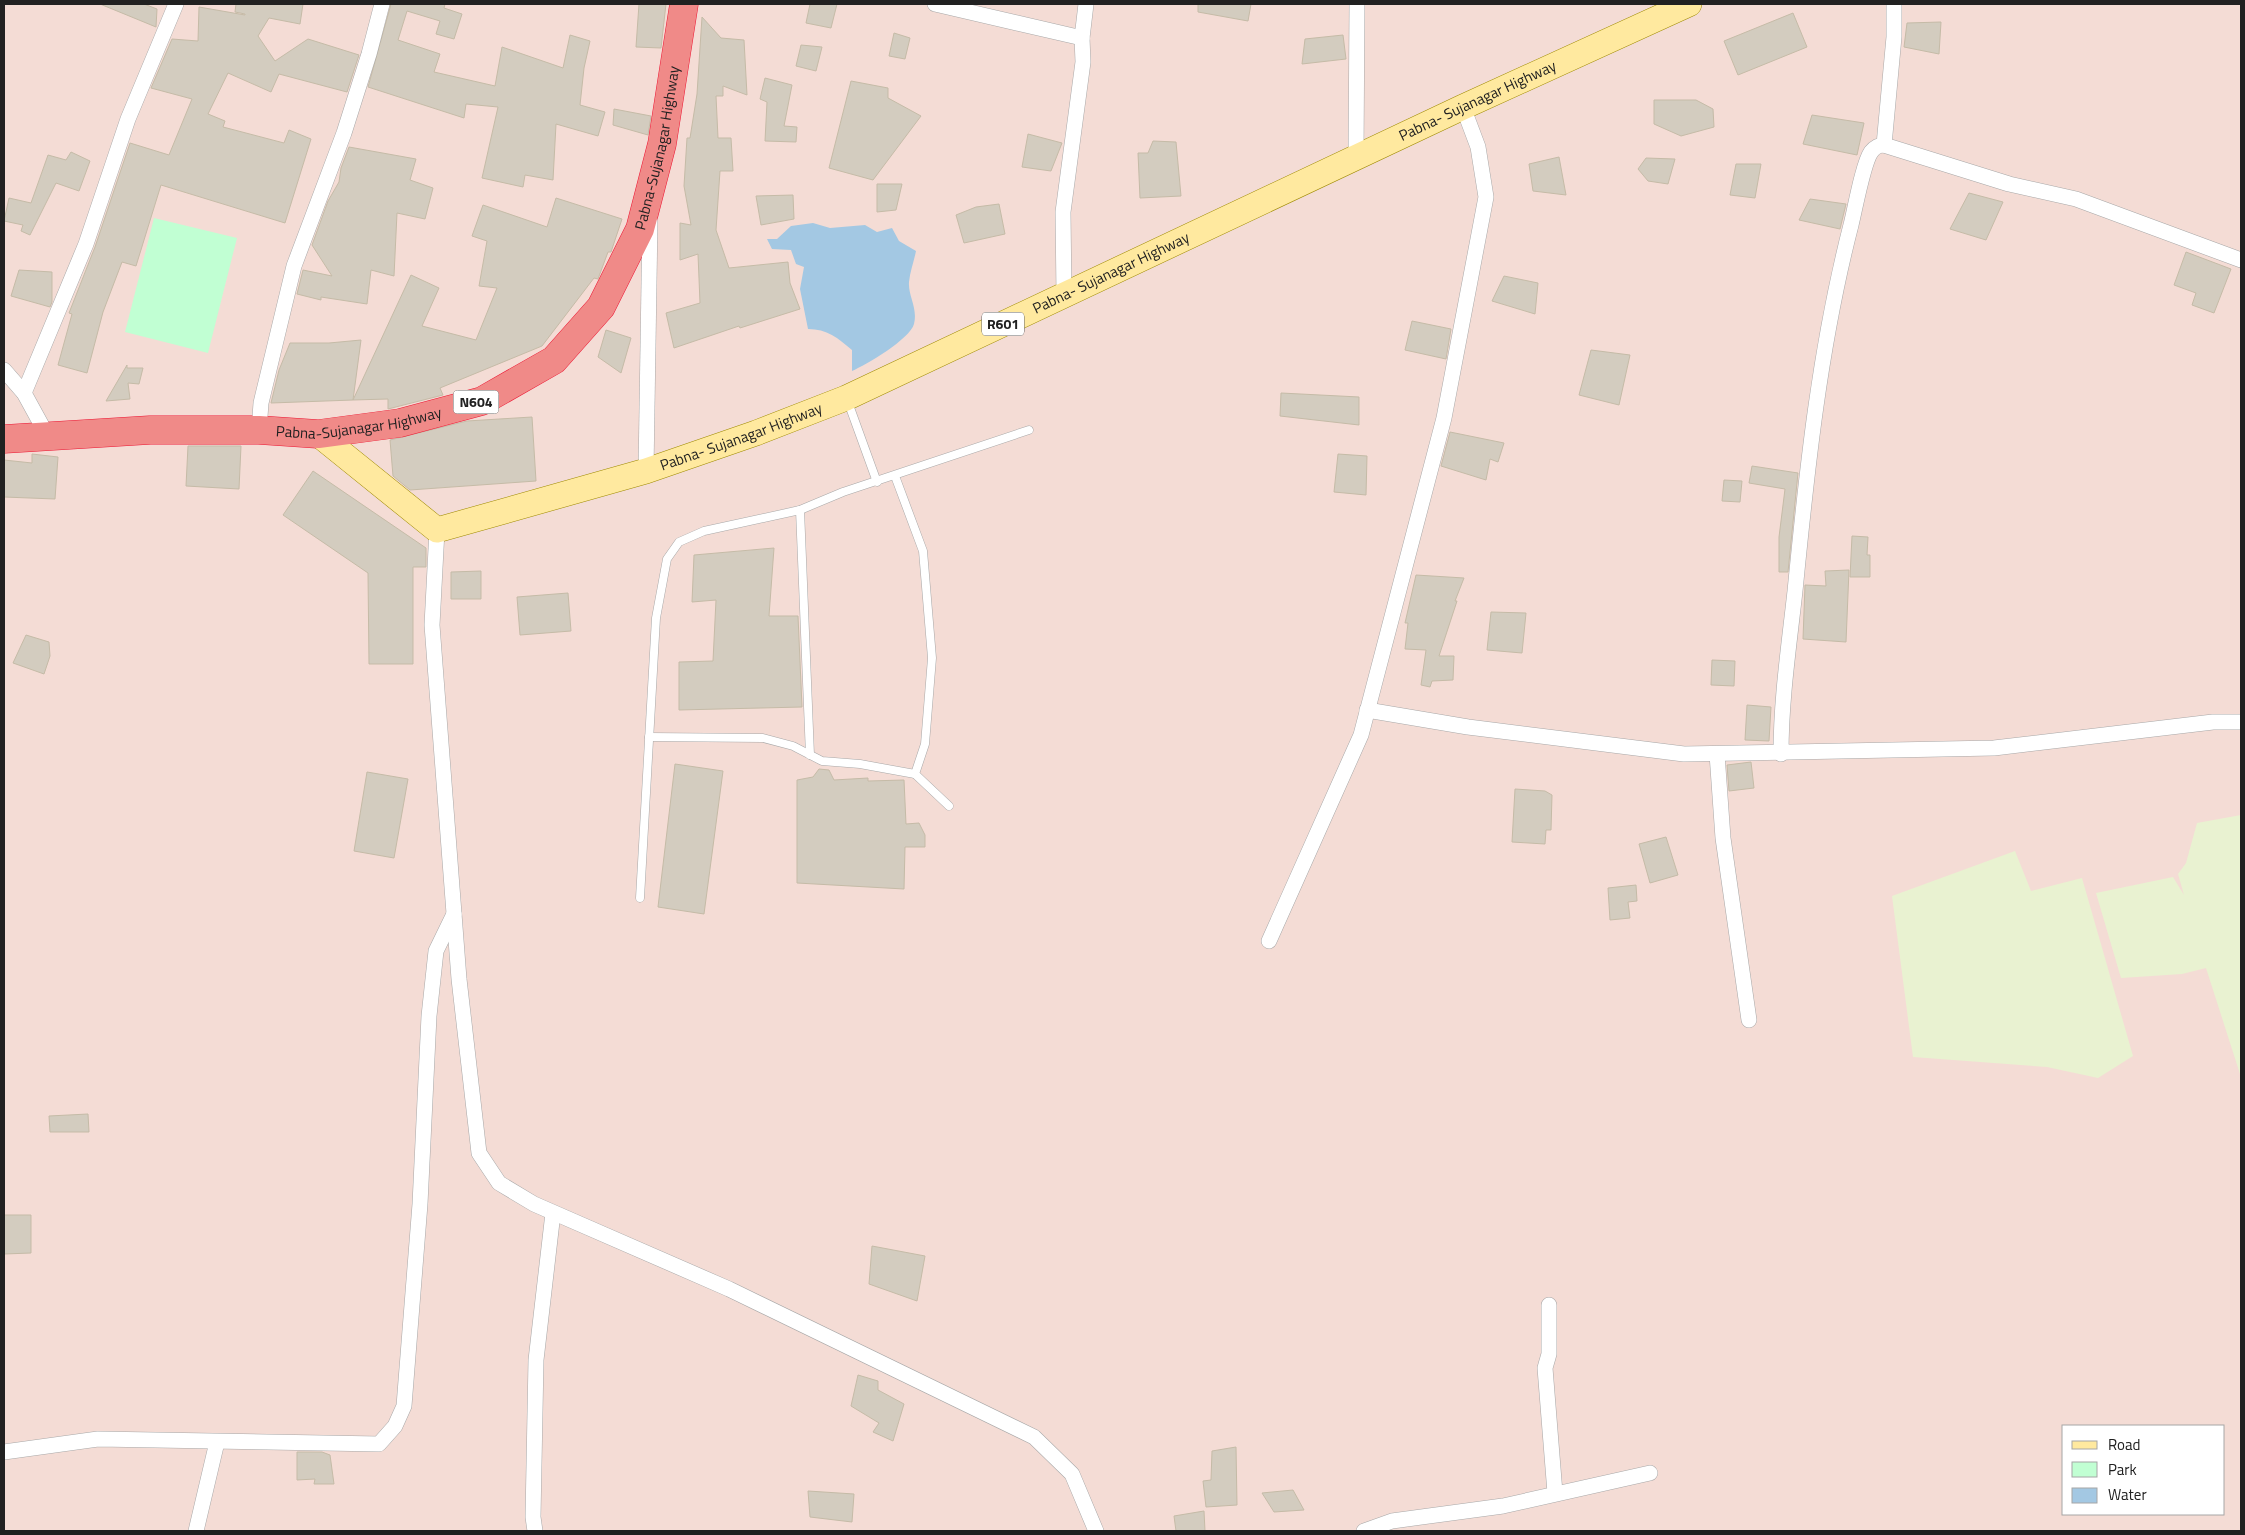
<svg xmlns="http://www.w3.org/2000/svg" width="2245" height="1535" viewBox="0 0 2245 1535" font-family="'Titillium Web',sans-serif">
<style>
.commercial{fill:#f4dcd5;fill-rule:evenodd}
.farmland{fill:#e9f2d1}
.park{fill:#c1ffd3}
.water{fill:#a3c8e3}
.building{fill:#d3ccbf;stroke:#c5bba7}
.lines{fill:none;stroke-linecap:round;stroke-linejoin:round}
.lane-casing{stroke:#a8a8a8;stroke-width:9}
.street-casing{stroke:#a8a8a8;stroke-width:16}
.primary-casing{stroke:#9e8a00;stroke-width:26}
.highway-casing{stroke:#ed1734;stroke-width:29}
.lane{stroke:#fff;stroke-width:8}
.street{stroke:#fff;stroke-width:15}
.primary{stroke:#ffe99f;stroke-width:25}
.highway{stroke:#f08a88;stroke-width:28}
.labels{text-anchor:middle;stroke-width:4;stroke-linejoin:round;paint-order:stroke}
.shield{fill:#fff;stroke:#646464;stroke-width:1}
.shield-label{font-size:14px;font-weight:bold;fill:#212121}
.street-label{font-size:15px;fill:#212121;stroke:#fff}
</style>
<rect width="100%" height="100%" fill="#f2f1e7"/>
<path class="commercial" d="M 4,4 L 2241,4 L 2241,1531 L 4,1531 ZM 2064,1426 L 2224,1426 L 2224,1514 L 2064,1514 Z"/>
<g class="farmland">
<polygon points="2241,815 2241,1074 2240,1074 2206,968 2182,974 2121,978 2096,893 2173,877 2184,895 2178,874 2186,863 2197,823"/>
<polygon points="2015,851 2031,891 2082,878 2133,1056 2098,1078 2047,1067 1913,1057 1892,896"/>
</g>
<polygon class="park" points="154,218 237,238 208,353 125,332"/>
<path class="water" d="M 813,223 L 830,228 L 865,225 L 877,232 L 892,228 L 899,241 L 916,251 C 914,261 910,272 909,282 C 908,296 918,308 914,324 C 910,339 866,365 852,371 L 852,350 C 838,338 827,329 808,329 L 800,289 L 804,267 L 796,264 L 791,250 L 772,249 L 767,239 L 777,239 L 791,226 Z"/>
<g class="building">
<polygon points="100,4 144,4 157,9 156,27"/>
<polygon points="236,4 303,4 300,24 269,18 258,36 275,61 308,39 359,55 347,92 279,74 271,92 228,73 208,114 225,121 223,127 284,143 289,130 311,139 285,223 161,185 136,266 122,262 103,312 87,373 58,365 72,314 69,313 95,247 130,143 169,155 192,99 151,88 172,39 198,41 199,7 245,15 245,14 235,12"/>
<polygon points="391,4 445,4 444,8 462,14 454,39 436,34 440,21 407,11 398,40 440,54 434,72 495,86 502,47 563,68 570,35 590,41 584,68 580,105 605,112 598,136 556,124 553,180 525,175 523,187 482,178 498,107 466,104 464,118 368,87"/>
<polygon points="639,4 666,4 661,48 636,47"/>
<polygon points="810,4 837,4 831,28 806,23"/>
<polygon points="1198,4 1251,4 1248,21 1198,12"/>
<polygon points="1793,13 1807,47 1738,75 1724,41"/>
<polygon points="702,17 721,38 744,40 747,95 723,86 723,96 716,96 718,138 731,138 733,171 720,171 716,230 729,268 788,262 790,283 800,309 740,328 739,326 674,348 666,313 700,303 698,254 680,260 680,223 691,225 684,186 687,138 690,138 697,94"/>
<polygon points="1941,22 1939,54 1904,47 1907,23"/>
<polygon points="894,33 910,38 905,59 889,56"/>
<polygon points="1343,35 1346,59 1302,64 1305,39"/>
<polygon points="801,45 822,47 816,71 796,66"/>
<polygon points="765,78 792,85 784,126 797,127 796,142 765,141 767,102 760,99"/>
<polygon points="851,81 888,88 888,98 921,116 873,180 829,168"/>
<polygon points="1654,100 1696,100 1713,109 1714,127 1681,136 1654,124"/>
<polygon points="614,109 651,116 648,135 613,125"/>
<polygon points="1812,115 1864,123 1857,155 1803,144"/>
<polygon points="1028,134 1062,143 1051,171 1022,167"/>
<polygon points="1153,141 1176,142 1181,196 1140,198 1138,153 1148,153"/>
<polygon points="349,147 416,159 410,180 433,188 425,219 397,213 394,276 371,270 367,304 321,297 321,300 297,294 303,270 332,276 312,245 328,201 339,182 341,168"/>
<polygon points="71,152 90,161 79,191 56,183 30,235 21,231 23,225 4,221 9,198 31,203 48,155 66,160"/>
<polygon points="1559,157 1566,195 1533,191 1529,164"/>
<polygon points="1646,158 1675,159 1668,184 1648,181 1638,169"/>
<polygon points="1736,164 1761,164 1755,198 1730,195"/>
<polygon points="877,184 902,184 896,210 877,212"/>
<polygon points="1969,193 2003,202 1986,240 1950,229"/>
<polygon points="793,195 794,219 761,225 756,196"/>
<polygon points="556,198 622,219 611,252 608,252 598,279 594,278 542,346 440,388 443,395 388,409 388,399 353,400 411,275 439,288 422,326 476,340 497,288 479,286 487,241 472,236 483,205 547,227"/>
<polygon points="1810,199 1846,204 1840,229 1799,220"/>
<polygon points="999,204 1005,234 964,243 956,215 976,207"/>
<polygon points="2186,252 2231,269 2214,313 2192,305 2196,293 2174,285"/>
<polygon points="19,270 52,272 52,302 50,307 11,296"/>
<polygon points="1504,276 1538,283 1535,314 1492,301"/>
<polygon points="1412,321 1451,329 1446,359 1405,350"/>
<polygon points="606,330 631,338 621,373 598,357"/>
<polygon points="361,340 353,400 271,403 279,370 290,343 329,343"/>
<polygon points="1591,350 1630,355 1619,405 1579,395"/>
<polygon points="127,365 127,368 143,368 139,384 128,383 130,399 106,401"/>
<polygon points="1281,393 1359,397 1359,425 1280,416"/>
<polygon points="532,417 536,481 410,490 393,476 390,440 467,421"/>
<polygon points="1450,432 1504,443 1498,462 1490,459 1486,480 1441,466"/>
<polygon points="188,446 241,446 239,489 186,486"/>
<polygon points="32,454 58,457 55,499 4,497 4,460 32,463"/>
<polygon points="1338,454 1367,456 1366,495 1334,492"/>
<polygon points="1752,466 1798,473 1788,572 1779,572 1779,537 1785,489 1749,483"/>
<polygon points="313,471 426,548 426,567 413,567 413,664 369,664 368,573 283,515"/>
<polygon points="1724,480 1742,481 1740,502 1722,501"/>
<polygon points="1852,536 1868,537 1867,555 1870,555 1870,577 1850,577"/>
<polygon points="774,548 769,616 798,616 802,707 679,710 679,662 713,661 716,600 692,602 694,555"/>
<polygon points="1849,570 1846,642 1803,639 1805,585 1826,586 1825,571"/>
<polygon points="481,571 481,599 451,599 451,572"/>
<polygon points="1416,575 1464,578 1455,601 1457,601 1439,656 1454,656 1453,680 1432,681 1430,687 1421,685 1426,650 1405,649 1408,623 1405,623"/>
<polygon points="568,593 571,631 520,635 517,597"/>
<polygon points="1491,612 1526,613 1522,653 1487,650"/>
<polygon points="26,635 49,642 50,656 44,674 13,663"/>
<polygon points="1712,660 1735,661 1734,686 1711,685"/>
<polygon points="1747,705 1771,707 1769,741 1745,740"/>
<polygon points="1751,762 1754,788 1729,791 1727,765"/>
<polygon points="675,764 723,771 704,914 658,907"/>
<polygon points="819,769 829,770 834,780 868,778 868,781 904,780 906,824 919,823 925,835 925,847 905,847 904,889 797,883 797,780 813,777"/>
<polygon points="367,772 408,779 394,858 354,851"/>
<polygon points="1515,789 1545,791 1552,795 1551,830 1546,830 1545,844 1512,842"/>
<polygon points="1666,837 1678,875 1650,883 1639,844"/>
<polygon points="1636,885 1637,901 1628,902 1630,918 1610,920 1608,888"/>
<polygon points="88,1114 89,1132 50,1132 49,1116"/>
<polygon points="4,1215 31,1215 31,1253 4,1254"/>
<polygon points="872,1246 925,1256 917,1301 869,1284"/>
<polygon points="858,1375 878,1381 878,1390 904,1404 893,1441 873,1432 879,1423 851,1406"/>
<polygon points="1236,1447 1237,1505 1206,1507 1203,1481 1211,1480 1212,1451"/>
<polygon points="297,1452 322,1452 330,1455 334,1484 314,1484 315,1479 297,1480"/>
<polygon points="1293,1490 1304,1510 1274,1512 1262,1493"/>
<polygon points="808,1491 854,1494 852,1522 810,1517"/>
<polygon points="1204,1511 1205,1531 1176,1531 1174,1516"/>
</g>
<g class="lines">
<g class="lane-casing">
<g id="lane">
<polyline points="848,402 877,482"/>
<polyline points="895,476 923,551 932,658 925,744 915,774 949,806"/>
<polyline points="800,510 810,755"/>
<polyline points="649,737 763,738 793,746 822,761 860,764 915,774"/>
<polyline points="640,898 656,618 667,559 679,542 704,531 800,510 843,492 1029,430"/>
</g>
</g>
<g class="street-casing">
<g id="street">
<polyline points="935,4 1082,38 1086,4"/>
<polyline points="1884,145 2009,184 2076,199 2241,260"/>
<polyline points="1356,157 1357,4"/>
<polyline points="1064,294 1063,212 1083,62 1082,38"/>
<polyline points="4,370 24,393 47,435"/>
<polyline points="24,393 86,244 128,119 176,4"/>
<polyline points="259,430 261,403 294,266 344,133 369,54 382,4"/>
<polyline points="646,471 650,220"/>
<polyline points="437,530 432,625 459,979 479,1153 499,1183 534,1204 729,1289 1034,1437 1072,1474 1096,1531"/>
<polyline points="1367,710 1468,727 1684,754 1994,748 2213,722 2241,722"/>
<polyline points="1717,754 1723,838 1749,1020"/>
<path d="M 1781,754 C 1781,699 1789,646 1795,591 C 1807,468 1820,345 1851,225 C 1855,209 1863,164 1871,152 C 1875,147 1878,145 1884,145 L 1894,37 L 1894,4"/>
<polyline points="1269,941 1361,735 1444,418 1486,197 1478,147 1463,107"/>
<polyline points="1549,1305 1549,1354 1545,1368 1555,1493"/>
<polyline points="4,1452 98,1439 379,1444 395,1426 404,1406 420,1204 429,1016 436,951 454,914"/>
<polyline points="196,1531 217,1442"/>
<polyline points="535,1531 533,1517 536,1360 553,1213"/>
<polyline points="1364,1531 1392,1521 1503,1506 1650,1473"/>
</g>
</g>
<g class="primary-casing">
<g id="primary">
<path id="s1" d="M 318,434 L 437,530 L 646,471 L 756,433 L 846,398 L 1463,107 L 1689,4"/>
</g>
</g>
<g class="highway-casing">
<g id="highway">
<path id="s2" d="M 4,439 L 150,430 L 259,430 L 318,434 L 400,423 L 482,401 L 554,360 L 601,307 L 640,229 L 662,144 L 684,4"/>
</g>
</g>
<use href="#lane" class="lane"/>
<use href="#street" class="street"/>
<use href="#primary" class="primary"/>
<use href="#highway" class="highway"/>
</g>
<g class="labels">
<g class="shield">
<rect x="982" y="312.5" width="42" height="23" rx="4"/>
<rect x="453.5" y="390.5" width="45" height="23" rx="4"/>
</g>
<g class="shield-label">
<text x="1003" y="329">R601</text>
<text x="476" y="407">N604</text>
</g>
<g class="street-label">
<text dy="5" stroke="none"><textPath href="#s1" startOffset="1281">Pabna- Sujanagar Highway</textPath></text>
<text dy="5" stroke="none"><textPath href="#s2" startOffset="806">Pabna-Sujanagar Highway</textPath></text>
<text dy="5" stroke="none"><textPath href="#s1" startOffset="876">Pabna- Sujanagar Highway</textPath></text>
<text dy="5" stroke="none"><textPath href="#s2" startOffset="356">Pabna-Sujanagar Highway</textPath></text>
<text dy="5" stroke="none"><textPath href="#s1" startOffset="471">Pabna- Sujanagar Highway</textPath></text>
</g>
</g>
<rect width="2245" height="1535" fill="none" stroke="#212121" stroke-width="10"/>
<rect x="2062" y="1425" width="162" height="90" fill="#ffffff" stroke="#a6a6a6"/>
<rect x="2072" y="1441" width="25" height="8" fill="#ffe99f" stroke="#a6a6a6"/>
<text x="2108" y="1450" font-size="15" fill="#212121">Road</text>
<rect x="2072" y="1462" width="25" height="15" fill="#c1ffd3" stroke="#a6a6a6"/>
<text x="2108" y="1475" font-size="15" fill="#212121">Park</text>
<rect x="2072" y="1488" width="25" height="15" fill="#a3c8e3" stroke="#a6a6a6"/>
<text x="2108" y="1500" font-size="15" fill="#212121">Water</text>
</svg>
